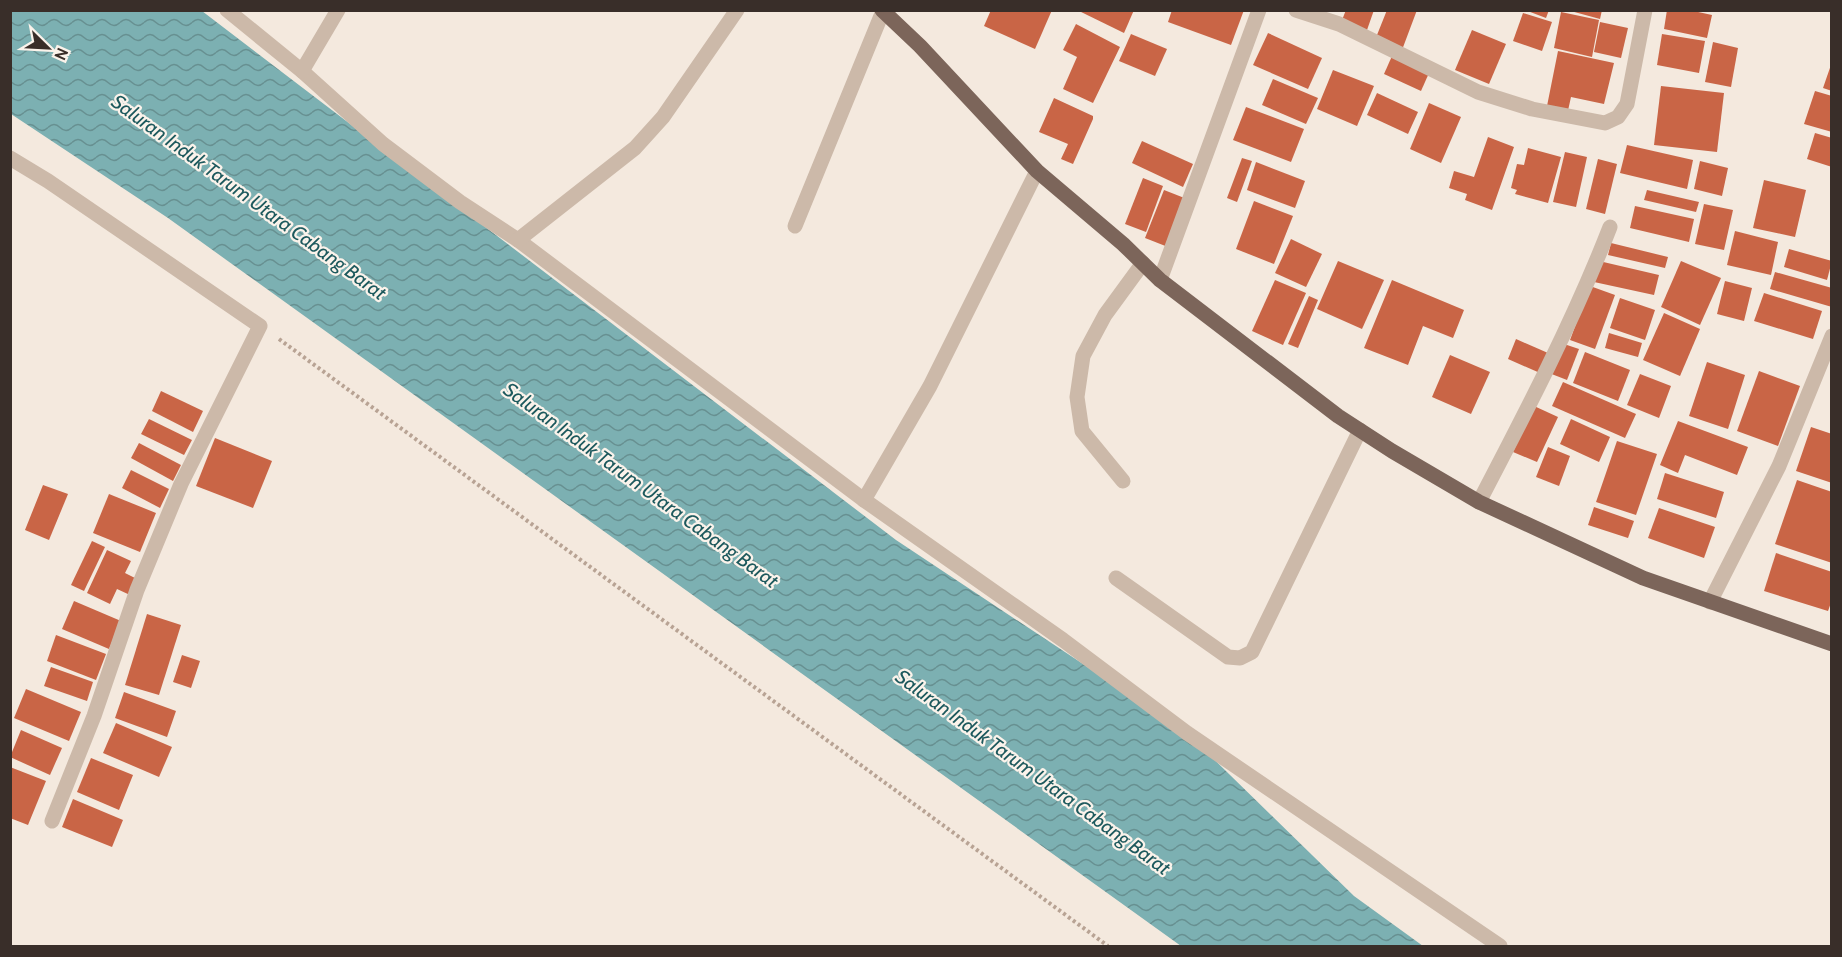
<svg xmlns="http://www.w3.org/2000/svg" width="1842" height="957" viewBox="0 0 1842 957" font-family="Cabin,sans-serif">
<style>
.water{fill:url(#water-waves)}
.building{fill:#c96546}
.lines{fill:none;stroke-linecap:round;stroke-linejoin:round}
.path{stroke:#b8a394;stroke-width:4;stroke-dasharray:3 3;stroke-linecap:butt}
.lane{stroke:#ccb9a9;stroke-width:15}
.street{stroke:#ccb9a9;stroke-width:15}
.primary{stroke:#7c655a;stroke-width:15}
.labels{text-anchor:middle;stroke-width:4.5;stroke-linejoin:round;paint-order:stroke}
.water-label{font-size:20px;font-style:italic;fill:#1d595d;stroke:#fbf3eb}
</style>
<defs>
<pattern id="water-waves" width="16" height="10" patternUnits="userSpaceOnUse" patternTransform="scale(1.5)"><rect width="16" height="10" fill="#7cb0b2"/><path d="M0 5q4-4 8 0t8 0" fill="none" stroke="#679091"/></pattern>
</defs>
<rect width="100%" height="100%" fill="#f4e9de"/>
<polygon class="water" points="10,11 202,11 896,540 1187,733 1354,896 1423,946 1181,946 168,218 11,114"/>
<g class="building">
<polygon points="991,10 1052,10 1035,49 984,26"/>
<polygon points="1077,10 1134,10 1124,33"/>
<polygon points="1172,10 1244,10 1231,45 1168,22"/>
<polygon points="1346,10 1374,10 1367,30 1342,20"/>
<polygon points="1387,10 1417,10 1402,50 1375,40"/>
<polygon points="1525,10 1549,10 1546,18"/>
<polygon points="1567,10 1602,10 1600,19"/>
<polygon points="1667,10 1689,10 1712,15 1707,38 1664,29"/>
<polygon points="1561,12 1599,20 1592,57 1554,48"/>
<polygon points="1523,13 1552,22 1542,51 1513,41"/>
<polygon points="1600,22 1628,28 1621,58 1594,52"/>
<polygon points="1076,24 1120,47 1093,103 1063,89 1077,57 1063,50"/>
<polygon points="1472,30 1506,44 1489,84 1455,70"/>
<polygon points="1268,33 1322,58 1308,89 1253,65"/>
<polygon points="1131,34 1167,49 1155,76 1119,61"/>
<polygon points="1662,34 1705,41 1699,73 1657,65"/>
<polygon points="1713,42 1738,48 1731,87 1705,82"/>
<polygon points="1558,51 1614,63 1604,104 1571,97 1567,115 1546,111"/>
<polygon points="1392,56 1429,73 1421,91 1384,74"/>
<polygon points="1832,62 1832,91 1823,88"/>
<polygon points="1333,70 1374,86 1357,126 1317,109"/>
<polygon points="1273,79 1318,98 1306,124 1262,105"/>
<polygon points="1661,86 1724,93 1717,152 1654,145"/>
<polygon points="1815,91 1832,96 1832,132 1804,124"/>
<polygon points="1377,93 1418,112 1408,134 1367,115"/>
<polygon points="1054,98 1093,116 1093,119 1073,164 1061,159 1068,144 1039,132"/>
<polygon points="1429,103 1461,117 1441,163 1410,149"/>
<polygon points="1246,107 1304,129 1291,162 1233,140"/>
<polygon points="1815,133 1832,138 1832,167 1807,159"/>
<polygon points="1488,137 1514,147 1492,210 1465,200 1467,194 1449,188 1454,171 1474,177"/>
<polygon points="1142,141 1193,164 1183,187 1132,163"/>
<polygon points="1627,145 1693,160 1687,189 1620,173"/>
<polygon points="1528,148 1561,157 1548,203 1515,194 1517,190 1511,188 1517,164 1524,165"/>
<polygon points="1565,152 1587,157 1576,207 1553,202"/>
<polygon points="1242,158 1252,161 1237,202 1227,198"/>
<polygon points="1598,159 1617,164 1605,214 1586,209"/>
<polygon points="1700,161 1728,168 1722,196 1694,189"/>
<polygon points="1256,162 1305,181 1295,208 1247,190"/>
<polygon points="1143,178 1163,186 1146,232 1125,224"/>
<polygon points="1764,180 1806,190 1795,237 1753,228"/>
<polygon points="1164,190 1187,199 1168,247 1145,238"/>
<polygon points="1647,190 1699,202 1696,212 1644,200"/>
<polygon points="1254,201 1293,216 1274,264 1236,249"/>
<polygon points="1704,204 1733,210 1724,250 1695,244"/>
<polygon points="1635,206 1694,219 1689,242 1630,228"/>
<polygon points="1735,231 1778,242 1771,275 1727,265"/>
<polygon points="1291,239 1322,254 1306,287 1275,273"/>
<polygon points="1611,243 1668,257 1665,268 1608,255"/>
<polygon points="1789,249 1832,261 1827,280 1784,267"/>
<polygon points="1338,261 1384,280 1362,329 1317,309"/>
<polygon points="1599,261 1659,275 1654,295 1594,282"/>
<polygon points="1681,261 1721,278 1700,325 1661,307"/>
<polygon points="1775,272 1832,288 1832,307 1770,289"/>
<polygon points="1275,280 1306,293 1283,345 1252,331"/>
<polygon points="1392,280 1464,310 1453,338 1423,326 1408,365 1364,348"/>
<polygon points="1725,281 1752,288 1744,321 1717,314"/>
<polygon points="1590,286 1615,295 1595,349 1570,340"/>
<polygon points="1764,293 1822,311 1813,339 1754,321"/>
<polygon points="1309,296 1318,300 1298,348 1288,344"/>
<polygon points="1620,298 1655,310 1645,340 1610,328"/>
<polygon points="1664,313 1700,329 1680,376 1643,360"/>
<polygon points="1609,333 1642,343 1638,357 1605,348"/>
<polygon points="1516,339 1548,353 1540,373 1508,359"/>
<polygon points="1561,343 1579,349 1567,380 1549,373"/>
<polygon points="1585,352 1630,370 1618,401 1573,383"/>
<polygon points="1450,355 1490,372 1471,414 1432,397"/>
<polygon points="1707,362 1745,375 1728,429 1689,416"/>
<polygon points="1759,371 1800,386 1778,446 1737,431"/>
<polygon points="1640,374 1671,386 1659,418 1627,405"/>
<polygon points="1563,382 1636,414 1625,438 1552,406"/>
<polygon points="161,391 203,411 193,432 152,411"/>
<polygon points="1534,406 1558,417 1537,462 1513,452"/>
<polygon points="149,419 192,440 184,455 141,434"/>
<polygon points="1571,419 1610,437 1599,462 1560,444"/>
<polygon points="1678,421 1748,447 1737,475 1685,455 1678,473 1660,465"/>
<polygon points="1811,427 1832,434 1832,483 1796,471"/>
<polygon points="215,438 272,461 253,508 196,486"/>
<polygon points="1617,441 1657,454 1636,515 1596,502"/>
<polygon points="139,443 181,465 173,481 131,458"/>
<polygon points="1548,447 1570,456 1559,486 1536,477"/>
<polygon points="131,470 169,489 160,508 122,488"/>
<polygon points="1665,473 1724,492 1716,518 1657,499"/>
<polygon points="1797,480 1832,492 1832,563 1775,544"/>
<polygon points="43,485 68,494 49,540 25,530"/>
<polygon points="109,494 156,513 140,552 93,533"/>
<polygon points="1594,507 1634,521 1628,538 1588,525"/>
<polygon points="1659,508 1715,527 1704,558 1648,538"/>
<polygon points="92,541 105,547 84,591 71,585"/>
<polygon points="107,550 131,561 125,573 137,579 130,595 117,589 110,604 87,593"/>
<polygon points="1776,553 1832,572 1832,600 1828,611 1764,591"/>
<polygon points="74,601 121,621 109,649 62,629"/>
<polygon points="147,614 181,625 159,695 125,685"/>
<polygon points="56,635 106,654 96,680 47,661"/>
<polygon points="182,655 200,661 191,688 173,682"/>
<polygon points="51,667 93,682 87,701 44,686"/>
<polygon points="26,689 81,712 69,741 14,718"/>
<polygon points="124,692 176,711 167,737 115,718"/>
<polygon points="116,723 172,747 159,777 103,753"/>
<polygon points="21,730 62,748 50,775 10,757"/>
<polygon points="91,758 133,775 119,810 77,792"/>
<polygon points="10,767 46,781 28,825 10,818"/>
<polygon points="73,799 123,820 112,847 62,827"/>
</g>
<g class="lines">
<polyline class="path" points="279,339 1108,946"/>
<polyline class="lane" points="1123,481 1082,431 1077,397 1083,356 1105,315 1143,263"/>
<g class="street">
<polyline points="227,10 302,71 383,144 460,202 518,240 864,500 1063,640 1187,733 1500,946"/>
<polyline points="1296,10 1339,24 1478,92 1532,109 1605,123 1618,117 1627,104 1645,10"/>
<polyline points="302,71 338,10"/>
<polyline points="10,158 48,181 260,326 181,484 137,590 94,716 52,821"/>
<polyline points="795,226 883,11"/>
<polyline points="518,240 635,148 663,117 737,10"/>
<polyline points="1160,280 1259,10"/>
<polyline points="864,500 930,386 1037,171"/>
<path d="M 1479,502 C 1526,412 1573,322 1610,227"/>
<polyline points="1116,578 1228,657 1240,658 1252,652 1360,430"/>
<polyline points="1710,602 1779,466 1832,336"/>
</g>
<polyline class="primary" points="882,10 920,46 1037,171 1123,244 1160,280 1338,416 1392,451 1479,502 1643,578 1832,644"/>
</g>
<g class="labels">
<g class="water-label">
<text transform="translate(249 197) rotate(36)" y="7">Saluran Induk Tarum Utara Cabang Barat</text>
<text transform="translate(641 485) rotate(36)" y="7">Saluran Induk Tarum Utara Cabang Barat</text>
<text transform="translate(1033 772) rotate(36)" y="7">Saluran Induk Tarum Utara Cabang Barat</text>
</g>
</g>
<rect width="1842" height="957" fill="none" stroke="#392e29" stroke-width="24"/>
<g transform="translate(48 48) rotate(114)" stroke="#fbf3eb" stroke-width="4.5" paint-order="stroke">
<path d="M0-4.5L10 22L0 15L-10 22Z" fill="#392e29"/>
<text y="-9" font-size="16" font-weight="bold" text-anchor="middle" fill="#392e29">N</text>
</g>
</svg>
